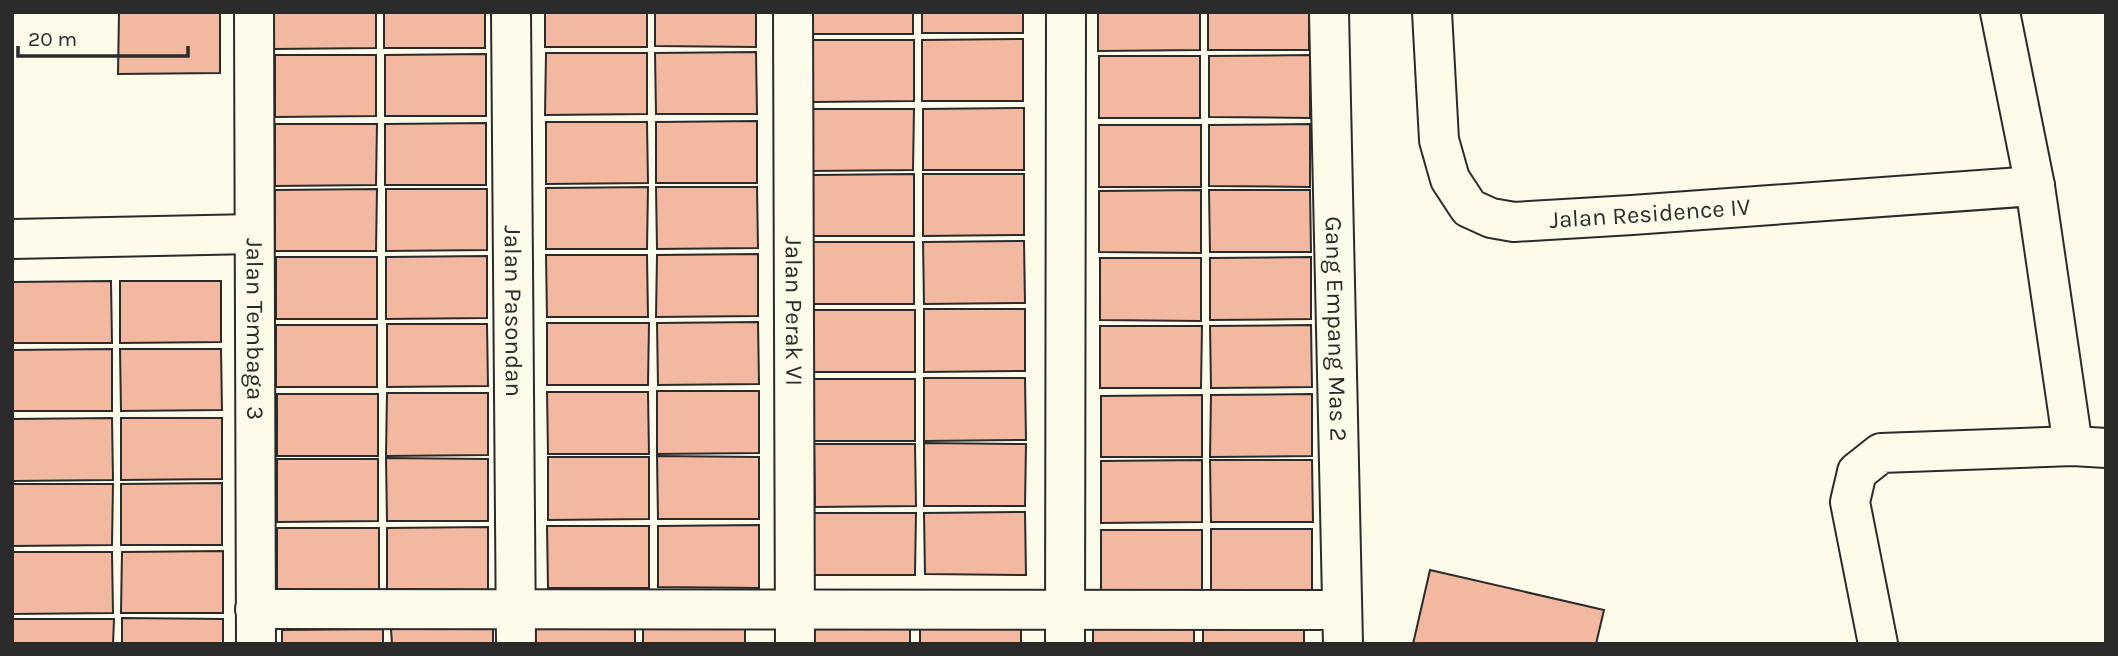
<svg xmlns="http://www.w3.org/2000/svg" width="2118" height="656" viewBox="0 0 2118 656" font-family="Karla,sans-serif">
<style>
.building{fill:#f2b8a0;stroke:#2b2b2b;stroke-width:2}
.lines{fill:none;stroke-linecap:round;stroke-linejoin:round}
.minor-casing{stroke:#2b2b2b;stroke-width:42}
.minor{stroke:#fdfbea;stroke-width:38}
.labels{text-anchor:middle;stroke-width:5;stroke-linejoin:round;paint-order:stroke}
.street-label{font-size:24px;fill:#2b2b2b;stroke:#fdfbea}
</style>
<rect width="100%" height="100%" fill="#fdfbea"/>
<g class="building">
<polygon points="119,12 220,12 220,73 118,74"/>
<polygon points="274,12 376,12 376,48 274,49"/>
<rect x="384" y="12" width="101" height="36"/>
<rect x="545" y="12" width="102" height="35"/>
<polygon points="655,12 756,12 756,47 655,46"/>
<polygon points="812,12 913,12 913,34 811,34"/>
<rect x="922" y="12" width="101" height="21"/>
<polygon points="1098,12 1200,12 1200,50 1098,51"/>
<rect x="1208" y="12" width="101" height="38"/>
<polygon points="1023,39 1023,101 922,101 922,40"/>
<polygon points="813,40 914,40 914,101 813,102"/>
<polygon points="756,52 757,114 656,114 655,53"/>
<polygon points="546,53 647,53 647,114 545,115"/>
<polygon points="486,54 486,116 385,116 385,55"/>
<polygon points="275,55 376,55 376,116 275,117"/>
<polygon points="1310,55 1310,118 1209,117 1209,56"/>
<rect x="1099" y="56" width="101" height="62"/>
<polygon points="1024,108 1024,170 923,170 923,109"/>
<polygon points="812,109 914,109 913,170 812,171"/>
<polygon points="757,121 757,183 656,183 656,122"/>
<polygon points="546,122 647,122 648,183 546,184"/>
<polygon points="486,123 486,185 385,185 385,124"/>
<polygon points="275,124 377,124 376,185 275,186"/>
<polygon points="1310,124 1310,187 1209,186 1209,125"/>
<rect x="1099" y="125" width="102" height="62"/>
<polygon points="914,174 914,236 813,236 813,175"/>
<polygon points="923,174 1024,174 1024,235 923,236"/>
<polygon points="648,187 647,249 546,249 546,188"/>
<polygon points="656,187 757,187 758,248 657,249"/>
<polygon points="377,189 376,251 275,251 275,190"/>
<polygon points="386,189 487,189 487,250 386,251"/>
<polygon points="1201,190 1201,253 1099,252 1099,191"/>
<polygon points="1209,190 1310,190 1311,252 1210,252"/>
<polygon points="1024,241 1025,303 924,304 923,242"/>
<rect x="813" y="242" width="101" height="62"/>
<polygon points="758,254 758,316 656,317 657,255"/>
<polygon points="546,255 647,255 648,317 547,317"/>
<polygon points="487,256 487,318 386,319 386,257"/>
<rect x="276" y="257" width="101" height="62"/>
<polygon points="1311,257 1311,319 1210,320 1210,258"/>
<polygon points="1100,258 1201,258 1201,321 1100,320"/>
<polygon points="111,281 112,343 12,343 12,282"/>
<polygon points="120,281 221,281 221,342 120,343"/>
<polygon points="924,309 1025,309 1025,371 924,372"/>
<rect x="814" y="310" width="101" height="62"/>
<polygon points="758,322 759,384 658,385 657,323"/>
<polygon points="547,323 649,323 648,385 547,385"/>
<polygon points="387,324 487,324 488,386 387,387"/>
<rect x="276" y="325" width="101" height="62"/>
<polygon points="1311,325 1312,387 1211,388 1210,326"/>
<polygon points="1100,326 1202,326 1201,388 1100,388"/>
<polygon points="112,349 112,411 12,411 12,350"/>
<polygon points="120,349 221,349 222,410 121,411"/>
<polygon points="924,378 1025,378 1026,440 924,441"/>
<rect x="814" y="379" width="101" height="62"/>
<polygon points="657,391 759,391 759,453 657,454"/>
<polygon points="547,392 648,392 649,454 548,454"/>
<polygon points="387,393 488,393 488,455 386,456"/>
<rect x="277" y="394" width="101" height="62"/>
<polygon points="1312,394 1312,456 1210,457 1211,395"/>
<polygon points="1202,395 1202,457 1101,457 1101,396"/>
<polygon points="112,418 113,480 12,481 12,419"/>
<polygon points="121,418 222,418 222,479 121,480"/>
<polygon points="924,443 1026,444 1025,506 924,506"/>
<polygon points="814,444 915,444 916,506 815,507"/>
<polygon points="657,456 759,457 759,519 658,519"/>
<polygon points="548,457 649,457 649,519 548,520"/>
<polygon points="386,458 488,459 488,521 387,521"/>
<polygon points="277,459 378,459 378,521 277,522"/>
<polygon points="1202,460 1202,522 1101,523 1101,461"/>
<polygon points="1210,460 1312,460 1313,522 1211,522"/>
<polygon points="222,483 222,545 121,545 121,484"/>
<polygon points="12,484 113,484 112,545 12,546"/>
<polygon points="1025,512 1026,575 925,574 924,513"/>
<polygon points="814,513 916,513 915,575 814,575"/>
<polygon points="759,525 759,588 658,587 658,526"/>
<polygon points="547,526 649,526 649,588 548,588"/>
<polygon points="488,527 488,590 387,589 387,528"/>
<rect x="277" y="528" width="102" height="62"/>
<rect x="1211" y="529" width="101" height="62"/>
<polygon points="1101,530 1202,530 1202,591 1101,592"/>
<polygon points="223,551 223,613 121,613 122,552"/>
<polygon points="12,552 112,552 113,613 12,614"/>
<polygon points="1430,570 1604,610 1596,644 1413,644"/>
<rect x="643" y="616" width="102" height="28"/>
<rect x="534" y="617" width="101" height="27"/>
<polygon points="122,618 223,619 223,644 122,644"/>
<polygon points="12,619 114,619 113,644 12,644"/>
<polygon points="1194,622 1194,644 1093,644 1093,623"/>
<rect x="1203" y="622" width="101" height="22"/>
<polygon points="1021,623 1021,644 920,644 920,624"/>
<rect x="809" y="624" width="101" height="20"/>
<polygon points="383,629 383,644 282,644 282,630"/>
<polygon points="391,629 493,629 493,644 392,644"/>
</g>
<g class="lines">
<g class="minor-casing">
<g id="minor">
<path id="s1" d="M 254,12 L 256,644"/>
<path id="s2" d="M 511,12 L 516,644"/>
<path id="s3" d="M 793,12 L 795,644"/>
<path id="s4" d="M 1329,12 L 1343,644"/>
<path id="s5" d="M 1432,12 L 1439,140 L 1450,179 L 1469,208 L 1491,218 L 1514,222 L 1632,215 L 2035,186"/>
<polyline points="2000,12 2035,186 2073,446"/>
<polyline points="12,239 254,234"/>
<polyline points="255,609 1342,610"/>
<polyline points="1065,644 1066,12"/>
<polyline points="1878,644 1850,502 1857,472 1881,453 2073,446 2106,448"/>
</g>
</g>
<use href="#minor" class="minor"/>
</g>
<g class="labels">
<g class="street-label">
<text dy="8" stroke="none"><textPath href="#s5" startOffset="387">Jalan Residence IV</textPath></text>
<text dy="8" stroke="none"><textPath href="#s2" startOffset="299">Jalan Pasondan</textPath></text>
<text dy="8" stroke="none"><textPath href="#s3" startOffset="299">Jalan Perak VI</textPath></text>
<text dy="8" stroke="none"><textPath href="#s1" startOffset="317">Jalan Tembaga 3</textPath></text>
<text dy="8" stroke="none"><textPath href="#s4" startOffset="317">Gang Empang Mas 2</textPath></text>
</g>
</g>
<rect width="2118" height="656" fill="none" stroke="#2b2b2b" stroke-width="28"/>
<path d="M18 46v10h170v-10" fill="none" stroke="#2b2b2b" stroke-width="3.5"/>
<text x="28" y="46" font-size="21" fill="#2b2b2b" stroke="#fdfbea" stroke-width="5" paint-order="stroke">20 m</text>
</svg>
